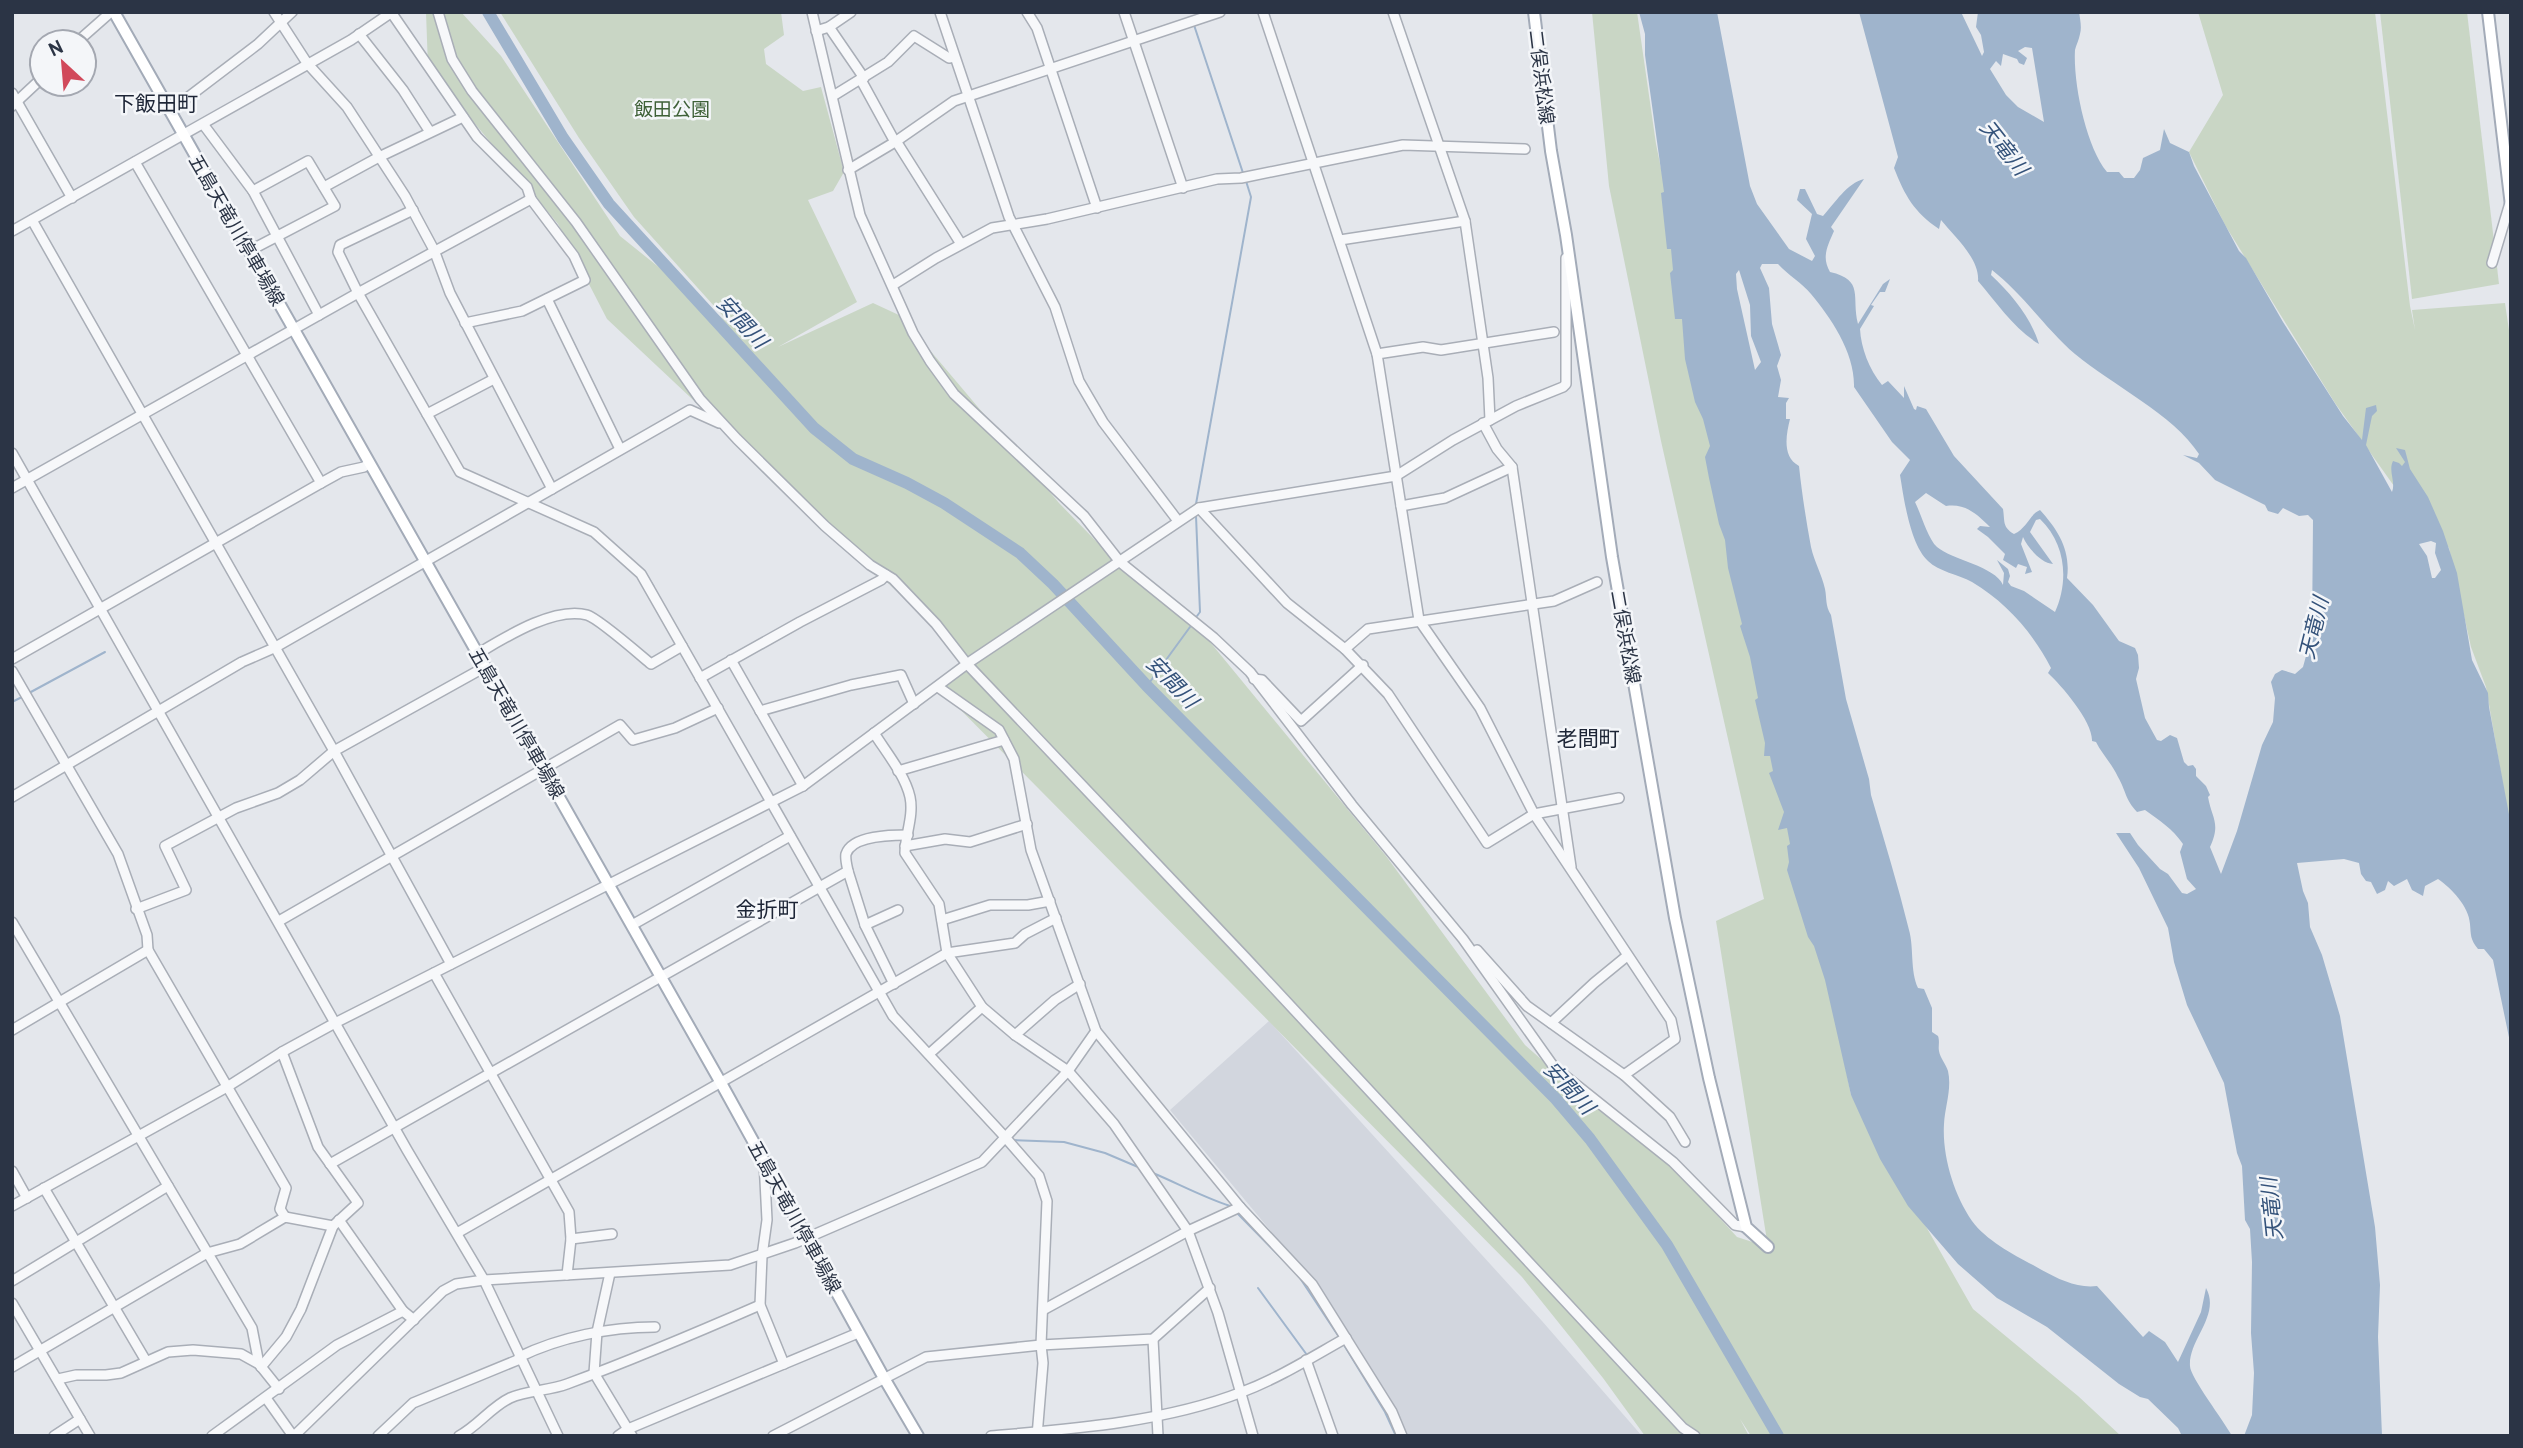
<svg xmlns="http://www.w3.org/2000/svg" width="2523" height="1448" viewBox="0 0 2523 1448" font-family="Overpass,'Noto Sans JP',sans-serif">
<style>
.built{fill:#d2d6de}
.green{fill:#c9d6c5}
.water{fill:#9fb4cc;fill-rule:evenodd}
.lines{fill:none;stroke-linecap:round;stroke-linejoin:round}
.stream{stroke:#9fb4cc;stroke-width:2}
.river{stroke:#9fb4cc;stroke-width:12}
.minor-casing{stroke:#a9aeb7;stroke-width:12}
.major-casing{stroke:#a3abb8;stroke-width:14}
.minor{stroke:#f7f8fa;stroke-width:9}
.major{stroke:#fff;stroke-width:10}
.labels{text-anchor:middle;stroke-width:5;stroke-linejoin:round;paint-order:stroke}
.street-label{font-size:19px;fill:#2b3445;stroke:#f4f6f9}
.park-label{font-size:19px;fill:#3f6138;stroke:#f4f6f9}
.neighbourhood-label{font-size:21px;fill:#1d2536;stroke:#f4f6f9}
.water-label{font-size:21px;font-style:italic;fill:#34527a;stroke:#f4f6f9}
</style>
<rect width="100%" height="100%" fill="#e4e7ec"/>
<polygon class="built" points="1269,1021 1542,1321 1642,1436 1398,1436 1361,1351 1316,1282 1290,1254 1170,1110"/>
<g class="green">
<polygon points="426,12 461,12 501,56 620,236 732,326 634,217 579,138 500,12 781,12 784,35 764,49 766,64 803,91 821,87 844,172 833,191 808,200 857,302 778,347 873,303 901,316 1059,503 1127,573 1210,642 1386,856 1525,1045 1568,1083 1672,1166 1737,1237 1768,1247 1716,921 1764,899 1661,441 1609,186 1592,12 1637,12 1656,144 1851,1095 1973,1309 2078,1396 2121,1436 1751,1436 1740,1419 1749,1436 1645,1436 1603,1378 1522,1277 938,687 971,661 607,319 558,224 428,67"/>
<polygon points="2198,12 2375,12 2410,306 2415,330 2412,310 2505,303 2511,344 2511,832 2486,687 2471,647 2449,548 2394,486 2335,403 2225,225 2189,152 2223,95"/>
<polygon points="2380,12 2467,12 2499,284 2412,299"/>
</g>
<path class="water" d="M 1639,12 L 1717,12 L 1750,186 L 1757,204 L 1789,249 L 1812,261 L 1815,256 L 1806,239 L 1812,214 L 1797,200 L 1800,189 L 1805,189 L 1817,214 L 1823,216 C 1835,203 1847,183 1864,179 L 1831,227 L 1834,231 C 1828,245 1821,257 1830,272 C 1865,280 1851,297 1858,324 L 1883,284 L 1890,279 L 1885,292 L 1880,292 L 1871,305 L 1874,306 L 1860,329 C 1861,348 1869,369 1882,385 L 1888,381 L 1904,398 L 1904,386 L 1914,409 L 1916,410 L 1917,406 L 1926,409 L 1954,456 L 2003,509 C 2005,521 2002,527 2014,534 C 2027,528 2030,514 2040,510 C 2058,530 2071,550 2067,578 L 2093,605 L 2119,641 L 2135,648 L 2138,655 L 2139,668 L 2136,679 L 2145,718 L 2157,740 L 2161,741 L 2170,735 L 2177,738 L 2184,762 L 2188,766 L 2193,765 L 2196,769 L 2196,776 L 2206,786 L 2210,795 L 2208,797 C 2212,819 2221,823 2210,847 L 2221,874 L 2237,831 L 2262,745 L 2273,722 L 2275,698 L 2271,682 L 2275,674 L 2282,670 L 2295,674 L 2303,667 L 2312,634 L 2313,520 L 2308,515 L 2299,516 L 2283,508 L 2278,514 L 2268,511 L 2265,505 L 2215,480 L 2199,463 L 2183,455 L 2197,458 L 2199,454 C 2173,414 2112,385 2075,354 C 2045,328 2023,294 1992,270 L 1991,275 C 2012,295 2030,316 2039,344 C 2015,330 1996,302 1978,281 C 1980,259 1954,236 1941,220 L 1939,229 C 1914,212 1905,196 1894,168 L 1898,157 L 1859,12 L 1961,12 L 1982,56 L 1984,52 L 1981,35 L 1976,27 L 1978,12 L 2079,12 C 2080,19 2082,27 2080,34 C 2079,40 2076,45 2075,50 C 2073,83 2086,147 2107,172 L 2119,172 L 2124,178 L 2134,178 L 2140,170 L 2143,158 L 2160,150 L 2164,129 L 2170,143 L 2189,152 L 2194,166 L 2239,251 L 2246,258 L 2283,322 L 2343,416 L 2362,440 L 2366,408 L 2376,405 L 2377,411 L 2372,416 L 2366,445 L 2392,492 C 2396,482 2388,471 2393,461 L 2399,463 L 2402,466 L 2405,462 L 2396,448 L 2405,450 L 2410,469 L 2428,497 L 2443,531 L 2457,573 L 2472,660 L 2488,693 L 2489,707 L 2511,825 L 2511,1047 L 2493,960 L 2484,949 L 2478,949 C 2470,939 2471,935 2470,924 C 2469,906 2451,888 2438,879 L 2425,886 L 2423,896 L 2412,890 L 2407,879 L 2394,886 L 2388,881 L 2385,890 L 2377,894 L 2371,882 L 2366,881 L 2361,874 L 2359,863 L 2344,859 L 2297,863 L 2303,891 L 2308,903 L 2310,927 L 2322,955 L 2340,1016 L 2375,1227 L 2380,1285 L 2378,1337 L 2382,1436 L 2244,1436 L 2252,1415 L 2254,1373 L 2251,1333 L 2252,1262 L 2250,1229 L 2245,1220 L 2242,1166 L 2237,1153 L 2224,1083 L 2187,1005 L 2174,962 L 2168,928 L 2139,868 L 2116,833 L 2130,833 L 2138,845 L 2160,869 L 2168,874 L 2182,893 L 2187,894 L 2196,889 L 2187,879 L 2180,852 L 2183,844 C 2173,829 2159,820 2145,810 L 2137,812 C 2125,799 2126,791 2118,777 C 2112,764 2102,754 2096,742 L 2092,741 C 2093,722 2062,686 2048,673 L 2051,668 C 2033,633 2006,602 1972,582 C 1958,574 1939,572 1928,561 C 1910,544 1904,499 1900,475 L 1910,460 L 1892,442 L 1854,387 C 1855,353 1831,318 1811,294 C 1802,283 1788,275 1778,264 L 1762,264 L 1760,268 L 1769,288 L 1772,324 L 1781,355 L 1777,366 L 1781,380 L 1778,397 L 1789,398 L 1786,403 L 1786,419 L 1790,419 C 1786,435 1782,457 1799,466 C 1802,494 1806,520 1811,547 C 1814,561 1822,575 1825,589 C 1827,599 1825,605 1831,615 L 1846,699 L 1869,779 L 1871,795 C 1884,840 1898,885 1909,930 C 1914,947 1910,971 1918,988 L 1924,989 L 1932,1008 L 1932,1032 L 1938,1036 C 1940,1042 1938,1046 1939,1051 C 1940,1058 1946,1064 1948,1071 C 1952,1089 1945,1106 1944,1124 C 1942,1156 1954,1195 1972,1221 C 1986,1240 2012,1254 2033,1265 C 2052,1276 2075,1289 2097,1286 L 2143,1337 L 2149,1331 L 2165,1342 L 2178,1362 L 2201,1312 L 2206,1288 C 2221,1315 2188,1340 2190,1366 C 2190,1377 2224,1421 2232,1436 L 2182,1436 L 2178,1428 L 2148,1399 L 2140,1397 L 2119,1384 L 2047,1327 L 1997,1298 L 1958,1264 L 1908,1206 L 1880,1159 L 1851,1095 L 1825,980 L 1814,946 L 1808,937 L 1787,870 L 1789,862 L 1787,846 L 1790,844 L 1787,828 L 1778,830 L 1784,812 L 1769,773 L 1773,771 L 1770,756 L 1764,756 L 1765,743 L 1755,700 L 1758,698 L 1750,657 L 1740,626 L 1742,624 L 1728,568 L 1725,540 L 1719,524 L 1709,478 L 1705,457 L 1710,446 L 1703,419 L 1695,402 L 1685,359 L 1682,319 L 1675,319 L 1670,273 L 1673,270 L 1671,249 L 1667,249 L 1661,193 L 1664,192 L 1645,55 L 1645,34 ZM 2025,47 L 2032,48 L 2044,122 L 2018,107 L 2006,95 L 1990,69 L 1996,61 L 2001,66 L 2003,54 L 2017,59 L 2019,63 L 2024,65 L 2027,58 L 2018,51 ZM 1739,270 L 1750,305 L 1751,336 L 1761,362 L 1755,370 L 1737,289 L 1736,274 ZM 1926,493 L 1946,506 C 1965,503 1977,514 1990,527 L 1980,526 L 1977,529 L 1988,537 L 2005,554 L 2003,560 L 2016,568 L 2018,564 L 2027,567 L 2025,574 L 2032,572 L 2021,544 L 2023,537 C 2028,548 2041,563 2053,564 L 2030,532 L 2036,520 L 2040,519 C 2066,544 2069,581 2055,612 L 2024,591 L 2011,586 L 2008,582 L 2010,576 L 2008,569 L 1997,560 L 2004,573 L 2003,585 C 1995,566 1952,560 1937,547 C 1928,539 1921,514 1915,502 ZM 2431,541 L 2436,543 L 2435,553 L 2441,570 L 2435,578 L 2432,578 L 2427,556 L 2419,544 Z"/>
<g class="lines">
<g class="stream">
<polyline points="1194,25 1243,173"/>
<polyline points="1196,504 1251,197 1246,181"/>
<polyline points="1196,516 1200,612 1197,616"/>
<polyline points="594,527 603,534"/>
<polyline points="644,571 654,587"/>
<polyline points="1147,686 1190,627"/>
<polyline points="29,693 105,652"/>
<polyline points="12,702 24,696"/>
<polyline points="1012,1140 1064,1142 1105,1153 1138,1167"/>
<path d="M 1153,1173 C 1179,1184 1203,1197 1230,1206"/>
<polyline points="1237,1213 1298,1275 1339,1337"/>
<polyline points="1258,1288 1307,1355"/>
<polyline points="1344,1345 1385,1412 1396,1436"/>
</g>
<polyline class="river" points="488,12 563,138 609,204 814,428 853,459 907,483 944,503 1020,553 1053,584 1147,686 1556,1099 1590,1139 1667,1245 1778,1436"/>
<g class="minor-casing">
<g id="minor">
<polyline points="274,12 307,63 347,107 405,196 434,250 450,293 552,489"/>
<polyline points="391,12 477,137 527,187 531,199 574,256 585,280 522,311 465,323"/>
<polyline points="438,12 452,59 472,91 576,222 700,399 737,439 825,526 870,565 893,579 936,624 967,664 1245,957 1683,1428 1695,1436"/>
<polyline points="812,12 860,215 913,333 930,361 954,394 1084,516 1120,562 1214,638 1250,672 1352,805 1463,939 1554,1067 1673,1162 1735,1225 1746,1227"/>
<polyline points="940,12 1009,217 1055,307 1079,381 1103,422 1178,521"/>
<polyline points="1027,12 1037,28 1097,208"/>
<polyline points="1124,12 1183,188"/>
<polyline points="1263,12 1377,354 1419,620 1480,708 1534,814 1671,1020 1675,1039 1624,1075"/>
<polyline points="1393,12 1465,221 1488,378 1490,420"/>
<polyline points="829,27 864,78"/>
<polyline points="816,31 829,27 851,12"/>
<polyline points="359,34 403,90 430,132"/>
<polyline points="77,42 111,12"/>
<polyline points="861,80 895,142"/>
<polyline points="12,93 72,198"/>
<polyline points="833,96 888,62 914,36 949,58 954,57"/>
<polyline points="12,106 42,78"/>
<polyline points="170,111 258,44 292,12"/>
<polyline points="203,124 253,191 319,315"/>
<polyline points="896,141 961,244"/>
<polyline points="135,162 321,483"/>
<polyline points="848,170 895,142 954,101 1220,12"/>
<polyline points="324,187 379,157 463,117"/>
<polyline points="413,210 340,245 338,252 358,293 460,472 594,532 641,574 893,1016 1005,1137 1039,1176 1047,1201 1041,1345 1043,1363 1037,1436"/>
<polyline points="32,220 334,751 451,964"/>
<polyline points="12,231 351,40 392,12"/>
<polyline points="1340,240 1465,221"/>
<polyline points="249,251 335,206 308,161 253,191"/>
<polyline points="2492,263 2510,203"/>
<polyline points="893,285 936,258 992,228 1047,219 1217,179 1241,178 1403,145 1525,149"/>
<polyline points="547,299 620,449"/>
<polyline points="1377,354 1423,347 1441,350 1554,332"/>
<polyline points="427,414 494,379"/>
<polyline points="1483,423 1497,449 1512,467 1571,867"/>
<polyline points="12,453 407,1150 484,1280 558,1436"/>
<polyline points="12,488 358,293 531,199"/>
<polyline points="1401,506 1445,498 1512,467"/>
<polyline points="1199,508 1287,603 1345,649 1388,694 1487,843 1534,814 1619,798"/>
<polyline points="1345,649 1368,629 1554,601 1597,582"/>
<path d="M 477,654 C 504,638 554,606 587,615 C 598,618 639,654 651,664 L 682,646"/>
<polyline points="12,659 321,483 341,472 364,467 369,463"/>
<polyline points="731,660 803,786"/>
<polyline points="12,671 118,854 147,935 148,950 286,1188 280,1209 285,1217"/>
<polyline points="700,678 800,622 881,580 886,575"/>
<polyline points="1254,679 1262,680 1301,721 1363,665"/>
<polyline points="938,687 999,730 1014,759 1031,850 1096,1031 1240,1207 1312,1284 1392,1412 1402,1436"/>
<polyline points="760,711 851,685 901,675 914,704"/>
<path d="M 874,733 C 886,752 905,775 910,797 C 914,816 905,835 905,853 L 939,904 L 947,953 L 982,1007 L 1015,1035 L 1068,1071 L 1114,1124 L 1188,1231 L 1218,1313 L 1253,1436"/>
<polyline points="898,771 1004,740"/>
<polyline points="12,797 242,662 274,648 690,410 719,423"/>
<polyline points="905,846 945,839 970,842 1027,824"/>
<polyline points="848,871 865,925 894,984"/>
<polyline points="136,909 186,890 165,846 236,808 278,793 300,780 334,751 485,667"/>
<polyline points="942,920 990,905 1028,905 1050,901"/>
<polyline points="279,921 620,725 633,740 675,728 718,708"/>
<polyline points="12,922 252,1328 259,1364 279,1389"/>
<polyline points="632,925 790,836"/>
<polyline points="865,925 898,910"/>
<polyline points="1477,950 1527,1006 1624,1075 1670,1117 1685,1142"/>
<polyline points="434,973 569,1212 571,1239 567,1275"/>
<polyline points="1551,1023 1594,983 1627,956"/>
<polyline points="12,1030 148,950"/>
<polyline points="1015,1035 1055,1000 1080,984"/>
<polyline points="929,1054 982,1007"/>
<polyline points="764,1161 767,1220 762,1256 760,1305 784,1364"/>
<path d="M 330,1164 L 848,871 C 847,866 845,859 846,854 C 852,835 893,835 908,835"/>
<polyline points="12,1171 27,1198"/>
<polyline points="44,1188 146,1361"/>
<polyline points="12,1206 227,1087 282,1052 335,1023 803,786 971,661 1199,508 1396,476 1453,440 1516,406 1563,387 1566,384 1566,258"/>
<polyline points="339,1220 403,1311 414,1320"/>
<polyline points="457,1233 947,953 1015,943 1025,934 1056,918"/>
<polyline points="571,1239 612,1234"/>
<polyline points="610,1273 597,1332 594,1373 632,1436"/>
<polyline points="12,1281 168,1186"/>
<polyline points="12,1303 90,1436"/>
<polyline points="1043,1310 1188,1231 1240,1207"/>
<polyline points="1153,1339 1158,1436"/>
<path d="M 519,1357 C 560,1337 610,1327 655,1327"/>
<polyline points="1306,1360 1333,1436"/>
<polyline points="12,1367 207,1253 240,1244 285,1217 333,1226"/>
<polyline points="261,1367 286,1337 301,1309 333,1226 358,1203 318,1147 282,1052"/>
<polyline points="58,1379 76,1375 106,1375 121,1373 168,1352 193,1350 241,1354 259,1364"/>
<polyline points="266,1398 293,1436"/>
<polyline points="54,1436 80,1419"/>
<polyline points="212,1436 337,1345 403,1311"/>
<polyline points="294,1436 443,1291 456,1284 484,1280 730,1265 795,1243 982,1162 1068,1071 1096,1031"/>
<polyline points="378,1436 413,1403 520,1359"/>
<path d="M 459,1436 C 478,1426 491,1407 510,1398 C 527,1390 549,1391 567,1384 C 632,1360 696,1333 760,1305"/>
<polyline points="618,1436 628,1429 858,1333"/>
<polyline points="773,1436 926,1357 1041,1345 1153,1339 1210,1288"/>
<path d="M 991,1436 C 1073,1429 1165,1422 1242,1392 C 1279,1378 1312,1357 1346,1338"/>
</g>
</g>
<g class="major-casing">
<g id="major">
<polyline points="114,12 721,1083 884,1378 918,1436"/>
<polyline points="1534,12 1551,151 1566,235 1612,557 1675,918 1709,1078 1746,1227 1768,1247"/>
<polyline points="2488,12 2511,206"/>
</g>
</g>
<use href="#minor" class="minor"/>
<use href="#major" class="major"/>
</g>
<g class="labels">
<g class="street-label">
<text transform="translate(1542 77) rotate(83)" y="7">二俣浜松線</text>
<text transform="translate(237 230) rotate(60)" y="7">五島天竜川停車場線</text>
<text transform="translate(1626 637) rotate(80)" y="7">二俣浜松線</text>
<text transform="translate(517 723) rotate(60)" y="7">五島天竜川停車場線</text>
<text transform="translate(795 1217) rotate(61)" y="7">五島天竜川停車場線</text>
</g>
<g class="park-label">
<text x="672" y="116">飯田公園</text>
</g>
<g class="neighbourhood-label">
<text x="156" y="111">下飯田町</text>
<text x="1588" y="746">老間町</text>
<text x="767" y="917">金折町</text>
</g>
<g class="water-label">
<text transform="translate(2004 148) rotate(52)" y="7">天竜川</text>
<text transform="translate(742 322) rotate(47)" y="7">安間川</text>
<text transform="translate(2314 628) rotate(-76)" y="7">天竜川</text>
<text transform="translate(1172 682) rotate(46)" y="7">安間川</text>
<text transform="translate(1569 1088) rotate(47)" y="7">安間川</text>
<text transform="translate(2272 1209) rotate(-96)" y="7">天竜川</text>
</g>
</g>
<rect width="2523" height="1448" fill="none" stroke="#2b3445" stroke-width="28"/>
<g transform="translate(63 63) rotate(334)"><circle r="33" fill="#f4f6f9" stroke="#a4a8b1" stroke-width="2"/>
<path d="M0-5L12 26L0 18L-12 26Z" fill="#d1495b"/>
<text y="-10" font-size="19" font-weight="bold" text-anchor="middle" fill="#2b3445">N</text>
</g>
</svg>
